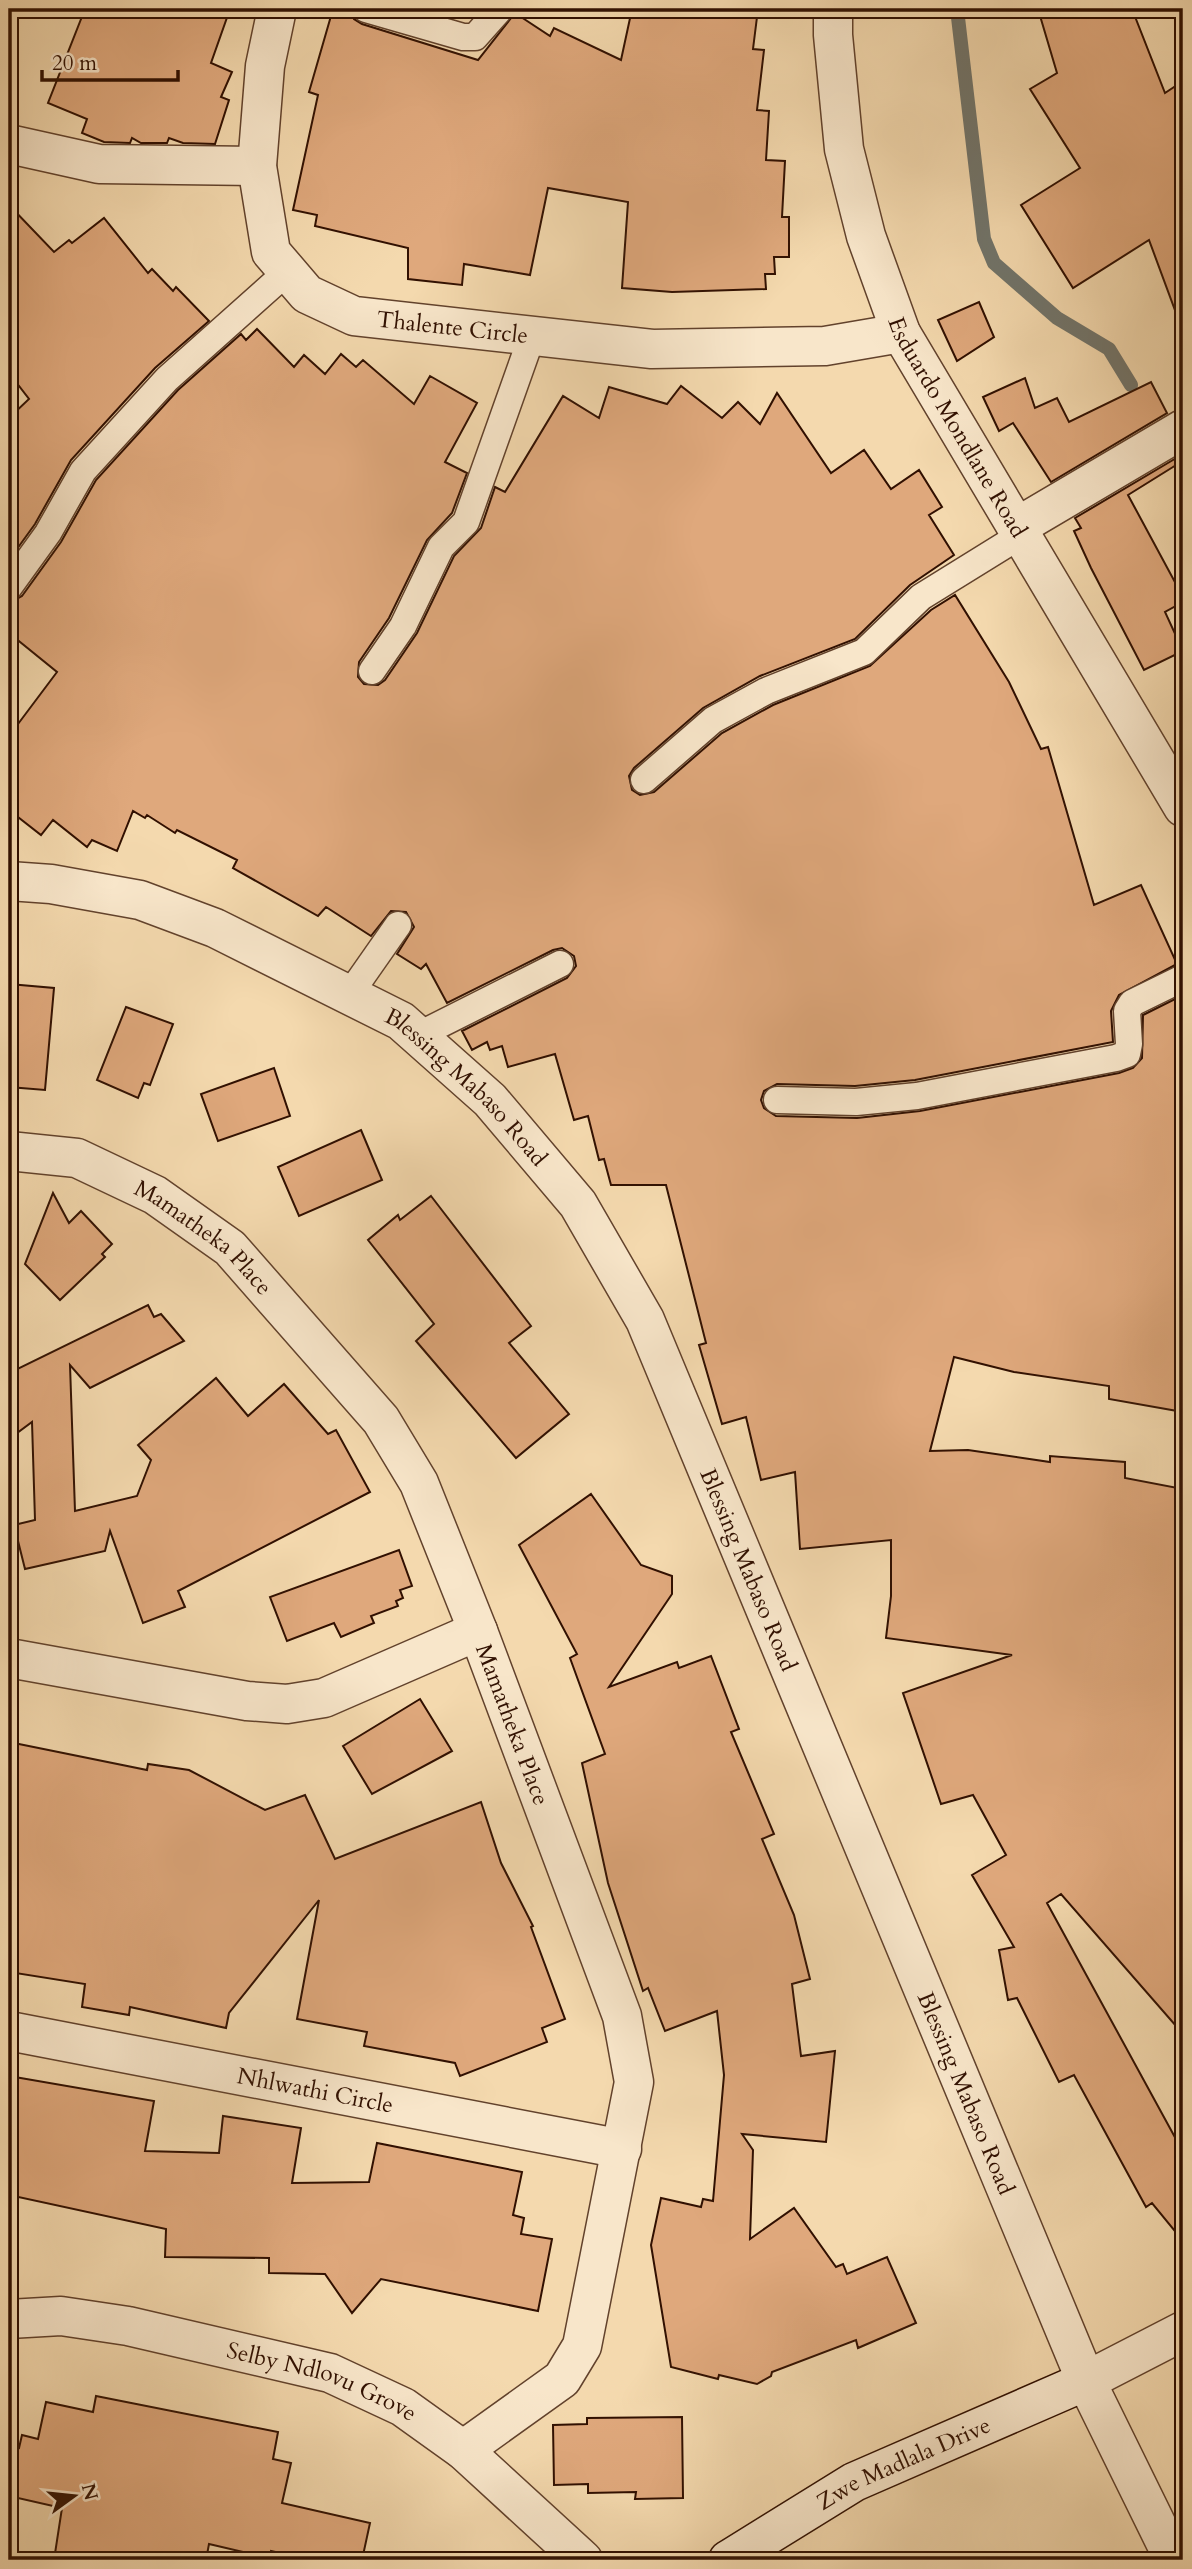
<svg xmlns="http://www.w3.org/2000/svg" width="1192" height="2569" viewBox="0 0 1192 2569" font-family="Cardo,serif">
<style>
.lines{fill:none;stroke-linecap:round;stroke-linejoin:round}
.stream{stroke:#72756b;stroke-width:14}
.building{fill:#dfa87c;stroke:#311001;stroke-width:2}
.lane-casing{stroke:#62422c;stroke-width:29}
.street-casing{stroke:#62422c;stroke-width:41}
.secondary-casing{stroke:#311001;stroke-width:41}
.lane{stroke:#f8e6ca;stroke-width:26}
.street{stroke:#f8e6ca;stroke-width:38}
.secondary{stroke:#f8e6ca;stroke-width:38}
.labels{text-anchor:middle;stroke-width:6;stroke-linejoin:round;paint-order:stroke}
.street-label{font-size:23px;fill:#311001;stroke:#f8e6ca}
</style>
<rect width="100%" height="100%" fill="#f4d9ae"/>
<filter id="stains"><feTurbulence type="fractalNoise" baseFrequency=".00286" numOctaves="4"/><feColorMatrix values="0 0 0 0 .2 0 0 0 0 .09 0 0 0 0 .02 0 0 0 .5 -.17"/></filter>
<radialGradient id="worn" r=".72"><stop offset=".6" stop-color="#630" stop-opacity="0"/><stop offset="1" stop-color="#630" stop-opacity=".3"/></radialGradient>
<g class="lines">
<g class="stream">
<polyline points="957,9 984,239 994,263 1057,318 1109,349 1131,385"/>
<polyline points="1183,467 1183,468"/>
</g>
</g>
<g class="building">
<polygon points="85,9 230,9 211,63 232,72 221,97 229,100 215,144 183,143 169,138 167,143 141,143 132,138 130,143 104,142 82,133 87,119 48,103"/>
<polygon points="333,9 351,9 354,19 362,24 478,60 515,13 550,36 554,28 621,60 632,9 758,9 753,49 764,50 757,110 769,111 766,160 785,161 782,217 789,217 789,257 774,257 775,274 765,274 766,289 672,292 622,288 628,202 548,188 530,275 464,264 462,285 408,279 408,248 315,226 317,215 293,210 318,95 309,92"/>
<polygon points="1038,9 1132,9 1165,93 1183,81 1183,320 1179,321 1149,240 1073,288 1021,205 1080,168 1030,89 1057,73"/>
<polygon points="9,205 54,252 69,240 72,243 104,218 148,273 152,269 173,291 176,287 209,321 155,368 71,460 35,524 9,560 9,418 29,399 9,373"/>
<polygon points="979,302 994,337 957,361 938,320"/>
<polygon points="257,329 294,367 304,355 325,374 341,354 356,367 363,360 414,404 430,376 477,403 445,462 467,473 452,513 427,540 389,618 359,662 358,677 364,684 378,685 385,680 417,633 454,556 481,528 495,487 505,492 563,396 599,418 609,387 667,404 681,386 722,418 738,402 760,424 777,393 831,473 864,450 891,489 919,470 942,507 929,515 954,555 910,585 855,639 760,676 703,708 634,768 629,776 632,790 640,795 654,792 722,733 773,705 870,666 931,610 955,595 1009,682 1041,749 1048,747 1094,905 1141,885 1177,964 1119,995 1111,1011 1113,1042 915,1080 855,1086 777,1084 764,1091 761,1100 764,1108 776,1116 857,1118 920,1111 1119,1073 1133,1068 1142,1058 1143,1015 1183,995 1183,1412 1109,1399 1109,1386 1014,1372 954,1357 930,1451 968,1450 1050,1462 1050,1456 1125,1462 1125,1478 1183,1489 1183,2034 1061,1894 1047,1903 1183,2152 1183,2241 1152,2203 1146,2207 1074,2075 1059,2082 1017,1998 1008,2000 999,1950 1014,1947 972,1875 1006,1855 973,1795 941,1804 903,1693 1012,1655 886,1638 891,1596 891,1540 800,1549 795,1472 761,1480 746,1417 722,1424 699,1345 706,1343 666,1185 611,1185 604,1159 599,1160 588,1116 574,1120 555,1054 508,1067 502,1046 490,1050 487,1042 472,1050 462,1031 567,978 576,966 574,956 562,948 553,950 447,1003 426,964 421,969 397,954 414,927 406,912 391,911 371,936 326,907 318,916 233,868 237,860 177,830 175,833 147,815 145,818 133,811 117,851 92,840 87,847 53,820 41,835 9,810 9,736 57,672 9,633 9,603 22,596 61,542 96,480 178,390 241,334 246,340"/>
<polygon points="1025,378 1035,408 1057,398 1069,422 1151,382 1167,413 1051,482 1013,423 999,431 983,397"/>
<polygon points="1178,457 1181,462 1128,495 1183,597 1183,602 1165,612 1183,651 1144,670 1091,568 1074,531 1081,528 1075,518"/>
<polygon points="9,984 54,988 45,1090 9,1087"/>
<polygon points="126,1007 173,1024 150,1085 144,1083 138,1098 97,1080"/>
<polygon points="274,1068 290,1116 218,1141 201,1094"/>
<polygon points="361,1130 382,1180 299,1216 278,1167"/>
<polygon points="53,1193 69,1223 81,1211 112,1244 102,1254 105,1257 60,1300 25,1264"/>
<polygon points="431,1196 531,1326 509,1343 569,1414 516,1458 416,1341 434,1324 368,1240 398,1215 400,1220"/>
<polygon points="148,1305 154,1317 161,1314 184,1341 90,1388 70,1365 75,1511 137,1496 151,1460 138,1445 216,1378 248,1416 284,1384 328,1434 336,1430 370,1492 178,1591 185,1607 143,1623 110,1531 105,1551 25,1569 14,1525 35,1520 32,1422 9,1439 9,1373"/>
<polygon points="591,1494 641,1565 672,1576 672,1594 609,1687 677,1662 679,1668 711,1656 739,1729 731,1732 774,1834 762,1839 794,1915 810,1979 792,1984 801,2056 835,2051 826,2142 742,2134 753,2150 750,2239 794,2208 836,2267 843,2264 847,2274 887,2257 916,2323 858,2348 856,2340 772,2372 771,2376 757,2384 719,2375 718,2379 671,2367 651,2245 661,2198 701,2207 703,2199 713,2201 724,2075 717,2011 665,2031 648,1988 643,1991 608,1883 582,1763 605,1754 570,1658 577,1654 519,1545"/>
<polygon points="399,1550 412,1586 400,1590 403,1598 396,1601 398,1606 371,1616 374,1623 341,1637 334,1623 287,1641 270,1597"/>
<polygon points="420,1699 452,1751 372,1794 343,1746"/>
<polygon points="9,1742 147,1770 148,1764 189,1770 265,1810 305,1795 335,1859 481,1802 501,1863 533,1926 531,1927 565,2019 542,2028 547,2042 460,2076 455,2063 364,2046 367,2032 297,2019 319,1900 229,2013 226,2028 130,2007 129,2015 82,2007 85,1984 9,1972"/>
<polygon points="9,2076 154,2101 145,2151 219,2153 223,2116 301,2128 292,2183 369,2182 377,2143 522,2172 513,2215 524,2218 521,2234 552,2239 538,2311 381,2279 352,2313 325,2274 269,2273 269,2258 165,2257 166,2229 9,2195"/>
<polygon points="96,2396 278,2432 273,2459 291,2463 282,2503 370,2523 362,2560 310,2560 271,2551 269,2558 209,2544 206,2560 54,2560 62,2508 9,2496 9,2446 19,2448 22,2435 38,2439 46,2402 93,2412"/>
<polygon points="682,2417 683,2498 635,2499 636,2492 588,2493 588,2484 554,2485 553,2425 587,2424 587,2418"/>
</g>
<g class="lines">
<g class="lane-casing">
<g id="lane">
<polyline points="366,9 463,37 475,37 500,9"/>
<polyline points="9,587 48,533 83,471 167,379 288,271"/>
<polyline points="372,671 403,626 441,547 466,522 532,336"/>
<polyline points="644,780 713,720 766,691 864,652 921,597 1021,535"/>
<polyline points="349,995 398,925"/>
<polyline points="417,1036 560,964"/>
<polyline points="777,1100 856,1102 917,1096 1116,1058 1127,1054 1129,1044 1127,1011 1132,1003 1183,978"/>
</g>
</g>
<g class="street-casing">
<g id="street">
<path id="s1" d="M 277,9 L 265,66 L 257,166 L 271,252 L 307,294 L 354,316 L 652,349 L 825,346 L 901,333"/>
<path id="s2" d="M 833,9 L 833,35 L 844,149 L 866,236 L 901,333 L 1183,807"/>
<polyline points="9,144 99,164 257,166"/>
<polyline points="1017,527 1183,429"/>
<path id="s3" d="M 9,881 L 51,884 L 140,900 L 215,928 L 401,1021 L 490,1100 L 578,1204 L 645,1320 L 1086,2381 L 1174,2560"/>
<path id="s4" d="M 9,1151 L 77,1158 L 155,1195 L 230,1248 L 381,1420 L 419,1483 L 478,1631 L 622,2016 L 634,2082 L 582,2346 L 562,2379 L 463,2450"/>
<polyline points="9,1658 247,1701 287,1704 324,1698 478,1631"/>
<path id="s5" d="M 9,2031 L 622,2149"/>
<path id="s6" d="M 9,2319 L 61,2316 L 128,2326 L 330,2373 L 403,2407 L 463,2450 L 583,2560"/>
<polyline points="1086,2381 1183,2331"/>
</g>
</g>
<g class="secondary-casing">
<g id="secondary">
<path id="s7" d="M 728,2560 L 854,2482 L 1086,2381"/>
</g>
</g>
<use href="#lane" class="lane"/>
<use href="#street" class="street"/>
<use href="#secondary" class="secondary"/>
</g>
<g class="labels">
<g class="street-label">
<text dy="8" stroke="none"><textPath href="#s1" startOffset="452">Thalente Circle</textPath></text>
<text dy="8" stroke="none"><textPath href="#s2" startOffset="443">Esduardo Mondlane Road</textPath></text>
<text dy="8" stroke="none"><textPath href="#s3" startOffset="513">Blessing Mabaso Road</textPath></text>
<text dy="8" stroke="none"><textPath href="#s4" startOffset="219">Mamatheka Place</textPath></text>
<text dy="8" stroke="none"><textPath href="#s3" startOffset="1080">Blessing Mabaso Road</textPath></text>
<text dy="8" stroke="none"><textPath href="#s4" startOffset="808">Mamatheka Place</textPath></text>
<text dy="8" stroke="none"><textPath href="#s5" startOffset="312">Nhlwathi Circle</textPath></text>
<text dy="8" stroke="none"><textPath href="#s3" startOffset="1647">Blessing Mabaso Road</textPath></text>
<text dy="8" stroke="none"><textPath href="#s6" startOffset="322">Selby Ndlovu Grove</textPath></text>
<text dy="8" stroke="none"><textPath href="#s7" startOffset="201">Zwe Madlala Drive</textPath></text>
</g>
</g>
<rect width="1192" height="2569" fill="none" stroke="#f4d9ae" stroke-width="35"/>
<rect x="10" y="10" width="1171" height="2548" fill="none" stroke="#311001" stroke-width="3.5"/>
<rect x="18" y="18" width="1157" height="2534" fill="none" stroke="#311001" stroke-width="2"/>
<g transform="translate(74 2496) rotate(75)" stroke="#f8e6ca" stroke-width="5" paint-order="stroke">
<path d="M0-5L12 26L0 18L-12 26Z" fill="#311001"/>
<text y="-10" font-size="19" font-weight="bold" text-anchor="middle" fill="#311001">N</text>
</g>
<path d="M42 70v10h136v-10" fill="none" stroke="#311001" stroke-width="3.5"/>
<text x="52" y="70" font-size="21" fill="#311001" stroke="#f8e6ca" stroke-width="5" paint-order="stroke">20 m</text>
<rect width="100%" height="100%" filter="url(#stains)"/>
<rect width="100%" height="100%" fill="url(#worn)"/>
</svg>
